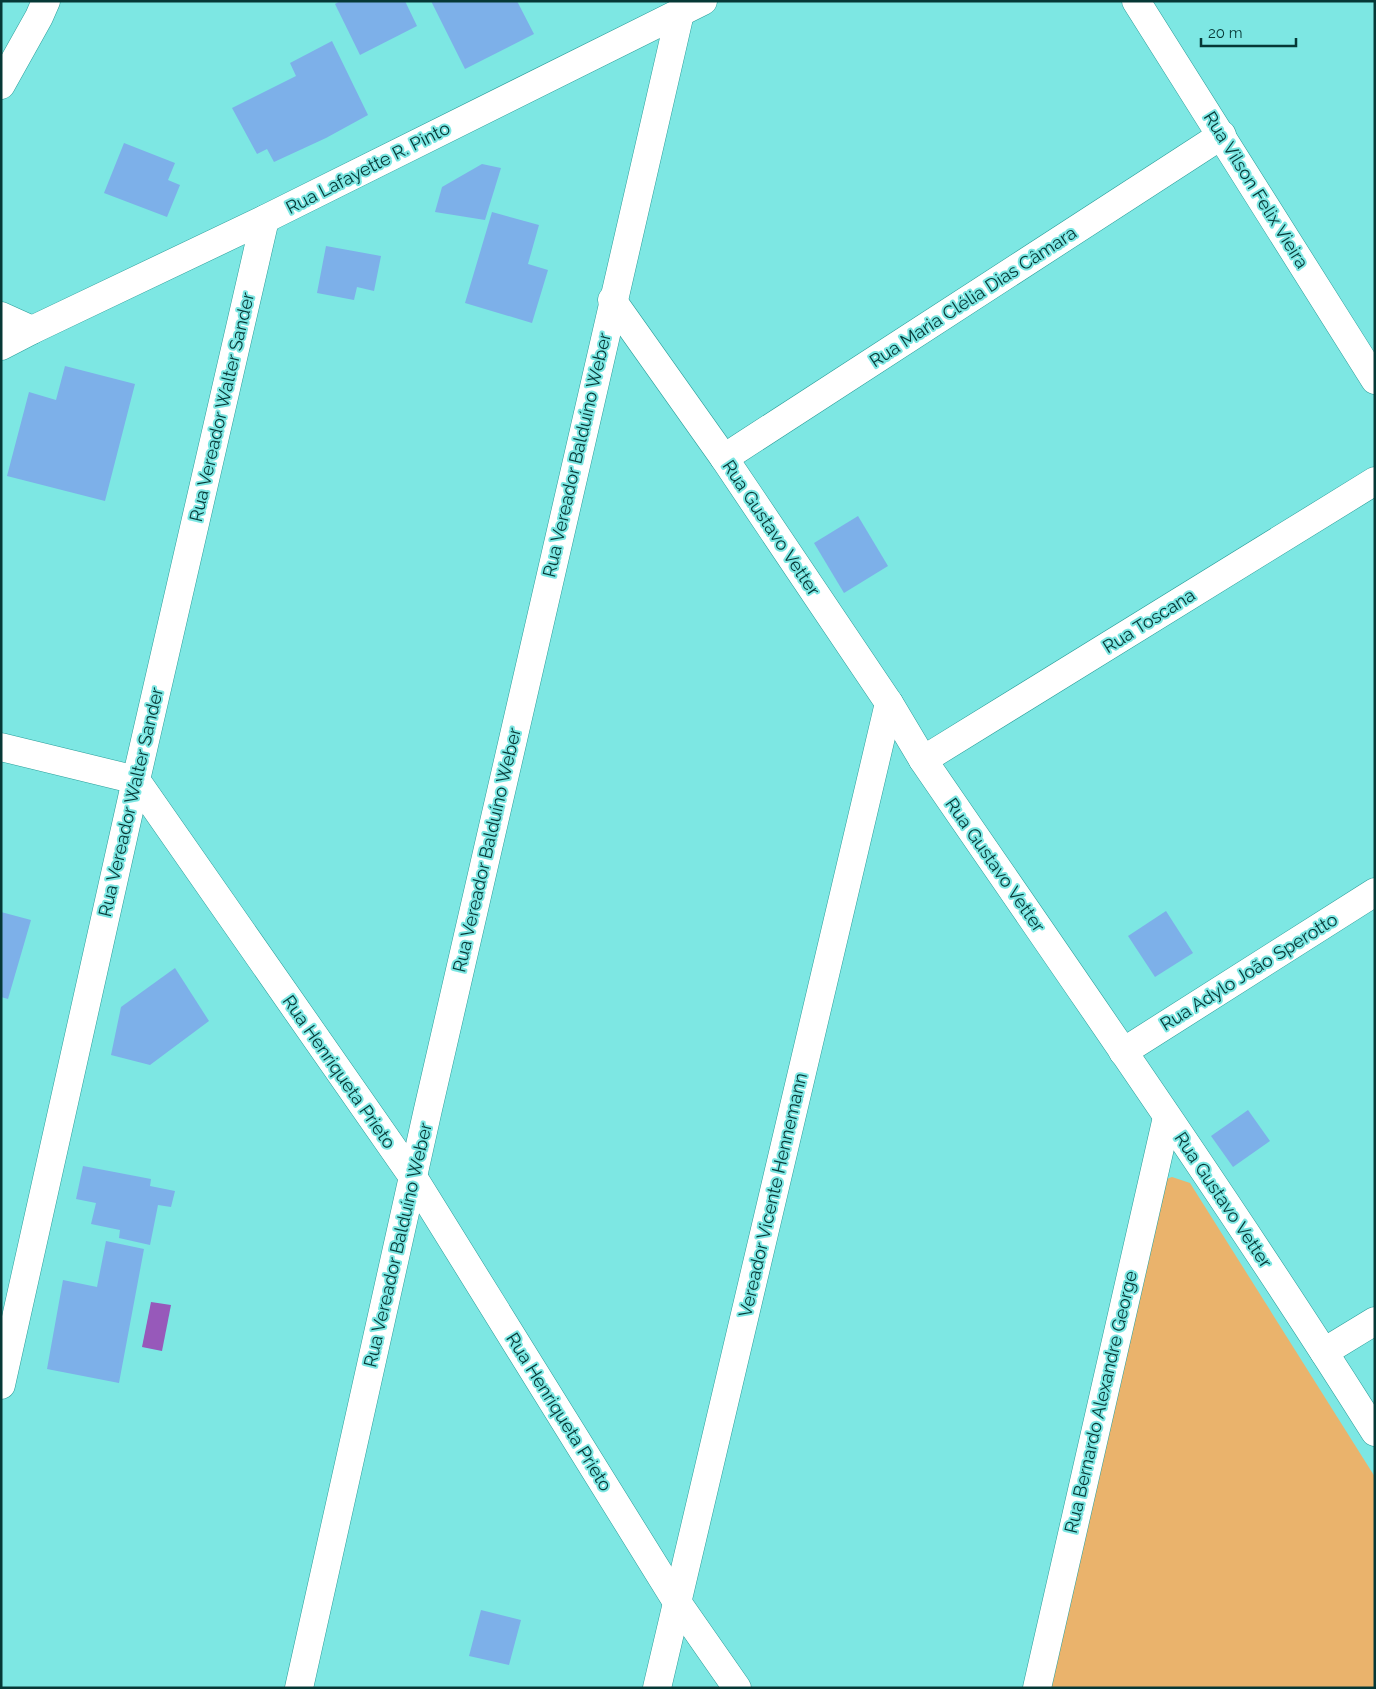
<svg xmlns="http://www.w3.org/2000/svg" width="1376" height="1689" viewBox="0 0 1376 1689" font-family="Raleway,sans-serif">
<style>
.green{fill:#eab36c}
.water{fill:#9759ba}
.building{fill:#7db0e9}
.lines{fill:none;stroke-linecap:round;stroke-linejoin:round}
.minor-casing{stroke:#299e9a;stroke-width:29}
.major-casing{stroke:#299e9a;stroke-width:29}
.minor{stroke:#fff;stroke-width:28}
.major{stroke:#fff;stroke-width:28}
.labels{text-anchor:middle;stroke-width:4;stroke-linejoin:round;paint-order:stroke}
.street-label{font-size:18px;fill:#063836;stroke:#7de7e3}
</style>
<rect width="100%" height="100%" fill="#7de7e3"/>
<polygon class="green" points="1172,1177 1190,1183 1375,1477 1375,1688 1049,1688 1161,1181"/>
<polygon class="water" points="151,1302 171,1305 162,1351 142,1347"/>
<g class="building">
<polygon points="340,1 405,1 417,26 360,55 335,4"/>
<polygon points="431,1 517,1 534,34 465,69"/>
<polygon points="332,41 368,115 326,138 274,162 267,149 257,154 232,108 296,76 290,63"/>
<polygon points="124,143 175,163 168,180 180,185 167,217 104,193"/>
<polygon points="482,164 501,168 485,220 435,212 442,187"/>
<polygon points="492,212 539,225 528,264 548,270 532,323 465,303"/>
<polygon points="326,246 381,256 374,291 357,287 354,300 317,293"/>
<polygon points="65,366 135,384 105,501 7,476 29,392 56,400"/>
<polygon points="858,516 888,566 844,593 814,543"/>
<polygon points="1166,911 1193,953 1155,977 1128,936"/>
<polygon points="1,912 31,920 8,999 1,997"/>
<polygon points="175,968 209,1021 150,1065 111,1055 121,1007"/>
<polygon points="1248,1110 1270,1141 1233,1167 1211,1136"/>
<polygon points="83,1166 151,1179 150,1186 175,1191 171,1207 158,1205 150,1245 119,1238 120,1230 91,1224 96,1203 76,1199"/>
<polygon points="106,1241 144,1249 119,1383 47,1369 63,1280 97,1287"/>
<polygon points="481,1610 521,1620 509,1665 469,1656"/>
</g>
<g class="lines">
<g class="minor-casing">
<g id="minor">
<polyline points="1136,1 1375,380"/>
<path d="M 612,300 L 724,458 L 889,703 L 923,760 C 1076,983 1231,1204 1375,1432"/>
<polyline points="1,316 32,330"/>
<polyline points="1,346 32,330 265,219 703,1"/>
<polyline points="724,458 1222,135"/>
<polyline points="1,747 136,780 413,1177 677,1602 737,1688"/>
<polyline points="923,760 1375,481"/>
<polyline points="1123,1052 1375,892"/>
<polyline points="1324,1352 1375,1321"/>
<polyline points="1,1385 136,780 265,219"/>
<path d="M 299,1688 C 423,1129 548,570 680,13"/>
<polyline points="657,1688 889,703"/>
<polyline points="1037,1688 1167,1117"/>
</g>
</g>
<g class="major-casing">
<polyline id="major" points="1,85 39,17 46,1"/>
</g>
<use href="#minor" class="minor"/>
<use href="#major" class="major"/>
</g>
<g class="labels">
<g class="street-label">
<text transform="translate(368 168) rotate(-27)" y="6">Rua Lafayette R. Pinto</text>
<text transform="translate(1256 190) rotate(58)" y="6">Rua Vilson Felix Vieira</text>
<text transform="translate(973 297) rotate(-33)" y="6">Rua Maria Clélia Dias Câmara</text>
<text transform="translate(222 407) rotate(-77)" y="6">Rua Vereador Walter Sander</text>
<text transform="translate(577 455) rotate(-77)" y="6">Rua Vereador Balduíno Weber</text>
<text transform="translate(771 528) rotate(56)" y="6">Rua Gustavo Vetter</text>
<text transform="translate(1149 621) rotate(-32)" y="6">Rua Toscana</text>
<text transform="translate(131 802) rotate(-77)" y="6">Rua Vereador Walter Sander</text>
<text transform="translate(487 850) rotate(-77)" y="6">Rua Vereador Balduíno Weber</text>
<text transform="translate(995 865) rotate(55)" y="6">Rua Gustavo Vetter</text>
<text transform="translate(1249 972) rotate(-32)" y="6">Rua Adylo João Sperotto</text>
<text transform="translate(339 1072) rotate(55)" y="6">Rua Henriqueta Prieto</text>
<text transform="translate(773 1195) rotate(-77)" y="6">Vereador Vicente Hennemann</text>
<text transform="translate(1223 1200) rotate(56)" y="6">Rua Gustavo Vetter</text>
<text transform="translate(398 1245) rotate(-77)" y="6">Rua Vereador Balduíno Weber</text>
<text transform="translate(1101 1402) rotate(-77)" y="6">Rua Bernardo Alexandre George</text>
<text transform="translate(559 1412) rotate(58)" y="6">Rua Henriqueta Prieto</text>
</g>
</g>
<rect width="1376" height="1689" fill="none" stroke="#063836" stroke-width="5"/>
<path d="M1201 38v8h95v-8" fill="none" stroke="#063836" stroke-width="2.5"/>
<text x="1208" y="38" font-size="15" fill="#063836" stroke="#7de7e3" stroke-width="4" paint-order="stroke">20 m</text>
</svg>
